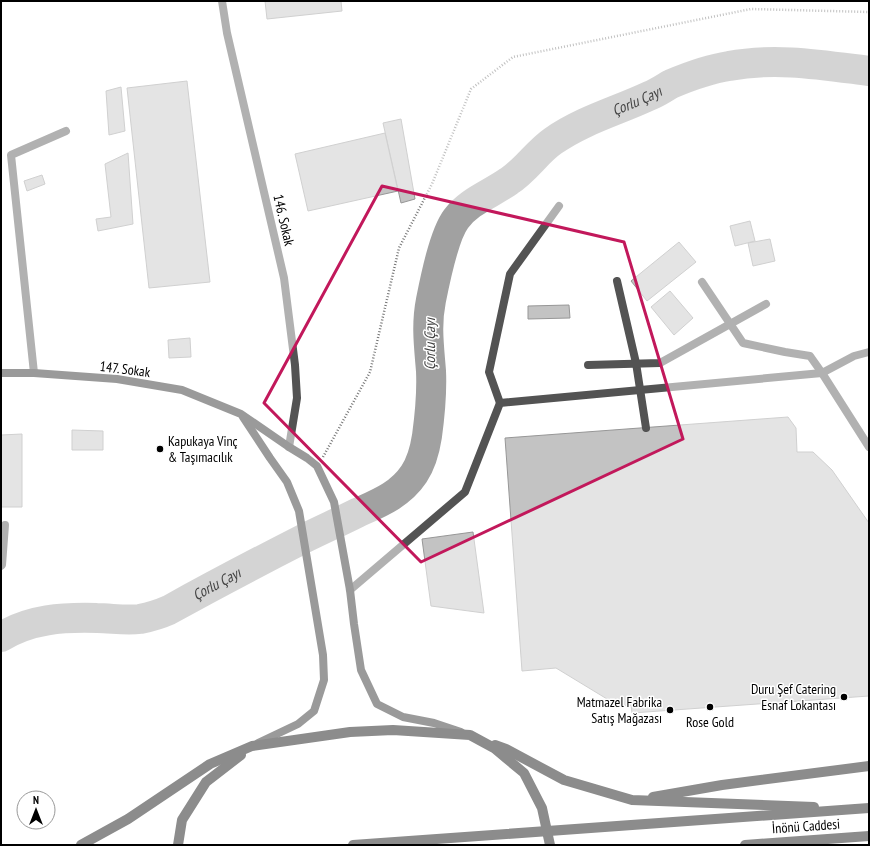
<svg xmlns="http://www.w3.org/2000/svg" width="870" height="846" viewBox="0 0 870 846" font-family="'PT Sans Narrow',sans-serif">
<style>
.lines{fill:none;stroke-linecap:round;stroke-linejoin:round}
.river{stroke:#a1a1a1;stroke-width:30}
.building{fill:#c3c3c3;stroke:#979797}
.path{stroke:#757575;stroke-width:2.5;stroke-dasharray:1 2;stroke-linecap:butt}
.lane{stroke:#535353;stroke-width:8}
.street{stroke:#535353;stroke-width:8}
.secondary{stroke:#202020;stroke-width:8}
.primary{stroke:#000;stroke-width:10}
.marked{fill:none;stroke:#c2185b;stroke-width:3;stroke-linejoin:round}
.poi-dot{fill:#000;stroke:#fff;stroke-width:1.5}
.labels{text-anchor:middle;stroke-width:3;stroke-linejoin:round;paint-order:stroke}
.street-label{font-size:14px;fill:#000;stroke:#fff}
.poi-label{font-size:14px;fill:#000;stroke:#fff;text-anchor:end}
.water-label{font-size:15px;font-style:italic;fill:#424242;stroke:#fff}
</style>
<rect width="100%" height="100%" fill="#fff"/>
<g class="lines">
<path class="river" id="s1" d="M 1,637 C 30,619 63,617 97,618 C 111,618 125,621 140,619 C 150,617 160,614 169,610 C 214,585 258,562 303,539 C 321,530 339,522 357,513 C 379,503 400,495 414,474 C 422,462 425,449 427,436 C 430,414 432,392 431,371 C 429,346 426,325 431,300 C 435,280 444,235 456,219 C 469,201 491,194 509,181 C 526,170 537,152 553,141 C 583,120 617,111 649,96 C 657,93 664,88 671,84 C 690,76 709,69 729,66 C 776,57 822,65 869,71"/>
</g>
<g class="building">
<polygon points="265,1 341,1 342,11 267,19"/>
<polygon points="187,81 210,282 149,288 127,88"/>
<polygon points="121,87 125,131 109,135 106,91"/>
<polygon points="401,119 415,199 401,203 383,123"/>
<polygon points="385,133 398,191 308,211 295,154"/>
<polygon points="128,153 133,224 98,231 96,219 111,217 105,164"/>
<polygon points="42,175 45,184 27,191 24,181"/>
<polygon points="750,221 755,241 735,246 730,226"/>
<polygon points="770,239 775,261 753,266 748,243"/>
<polygon points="679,242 696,262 647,301 631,281"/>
<polygon points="670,291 693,318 674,335 651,307"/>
<polygon points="569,305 570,318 528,319 528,306"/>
<polygon points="190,338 191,357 169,358 168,340"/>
<polygon points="788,417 796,428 797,452 813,452 832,470 869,523 869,696 632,713 631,705 613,706 612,702 556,668 522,671 505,438"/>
<polygon points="72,430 103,431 103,450 72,450"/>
<polygon points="22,434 22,507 1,507 1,435"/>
<polygon points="473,532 484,613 431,606 422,539"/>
</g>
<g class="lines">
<polyline class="path" points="323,457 370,372 399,248 432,184 471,89 513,57 751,9 869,12"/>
<g class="lane">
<polyline points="617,281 636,363 646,428"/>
<polyline points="702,282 743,343 785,352 810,356 822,373 869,447"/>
<polyline points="588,365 660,363 766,304"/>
<polyline points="34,373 11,155 66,131"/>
<polyline points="500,403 489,372 510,274 559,206"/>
<polyline points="1,566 2,565 5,525"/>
<polyline points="350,590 465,492 500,403 822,373"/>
</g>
<g class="street">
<polyline points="222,1 227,33 284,278 295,365 297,398 289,447"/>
<polyline points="822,373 854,356 869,352"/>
</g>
<g class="secondary">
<polyline points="1,373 34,373 117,379 182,390 241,414 289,447 307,458 317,466 334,502 350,590 354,624 361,670 377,704 403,717 434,723 461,732"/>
<polyline points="243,417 270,458 287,482 299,511 323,655 324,680 314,711 298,724 258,743"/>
</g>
<g class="primary">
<polyline points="495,745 506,749 564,780 632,800 814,807"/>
<polyline points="653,797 722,785 869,766"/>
<polyline points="81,845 128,819 210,764 252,746 350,732 393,730 470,735 494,748 524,773 542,808 550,845"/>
<polyline points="178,845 182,820 206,782 241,755"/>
<polyline points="353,845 869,808"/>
<polyline points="745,845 869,836"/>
</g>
</g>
<path d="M0 0H870V846H0ZM 382,186 L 624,242 L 683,439 L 421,562 L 264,403 Z" fill="#fff" fill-opacity=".55" fill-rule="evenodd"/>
<path class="marked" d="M 382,186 L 624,242 L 683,439 L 421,562 L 264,403 Z"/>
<g class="poi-dot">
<circle cx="160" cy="449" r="4"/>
<circle cx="844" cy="697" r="4"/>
<circle cx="710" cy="707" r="4"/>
<circle cx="670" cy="710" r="4"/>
</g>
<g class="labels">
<g class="street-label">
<text transform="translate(284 220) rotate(77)" y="5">146. Sokak</text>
<text transform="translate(125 369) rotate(7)" y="5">147. Sokak</text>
<text transform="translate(806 826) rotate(-4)" y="5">İnönü Caddesi</text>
</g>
<g class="poi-label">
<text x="168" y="446" text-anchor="start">Kapukaya Vinç<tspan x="168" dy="16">&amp; Taşımacılık</tspan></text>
<text x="836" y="694">Duru Şef Catering<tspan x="836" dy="16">Esnaf Lokantası</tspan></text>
<text x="662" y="707">Matmazel Fabrika<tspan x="662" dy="16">Satış Mağazası</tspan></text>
<text x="710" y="727" text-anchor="middle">Rose Gold</text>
</g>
<g class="water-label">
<text dy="5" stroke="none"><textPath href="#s1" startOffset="935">Çorlu Çayı</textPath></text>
<text transform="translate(430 344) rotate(-90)" y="5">Çorlu Çayı</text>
<text dy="5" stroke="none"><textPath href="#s1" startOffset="227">Çorlu Çayı</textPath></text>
</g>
</g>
<rect width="870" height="846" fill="none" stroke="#000000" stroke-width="4"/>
<g transform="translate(36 810)"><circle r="19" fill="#ffffff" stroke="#999999"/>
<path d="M0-3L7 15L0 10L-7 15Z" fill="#000000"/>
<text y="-6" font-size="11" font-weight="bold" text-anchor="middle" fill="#000000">N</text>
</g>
</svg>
